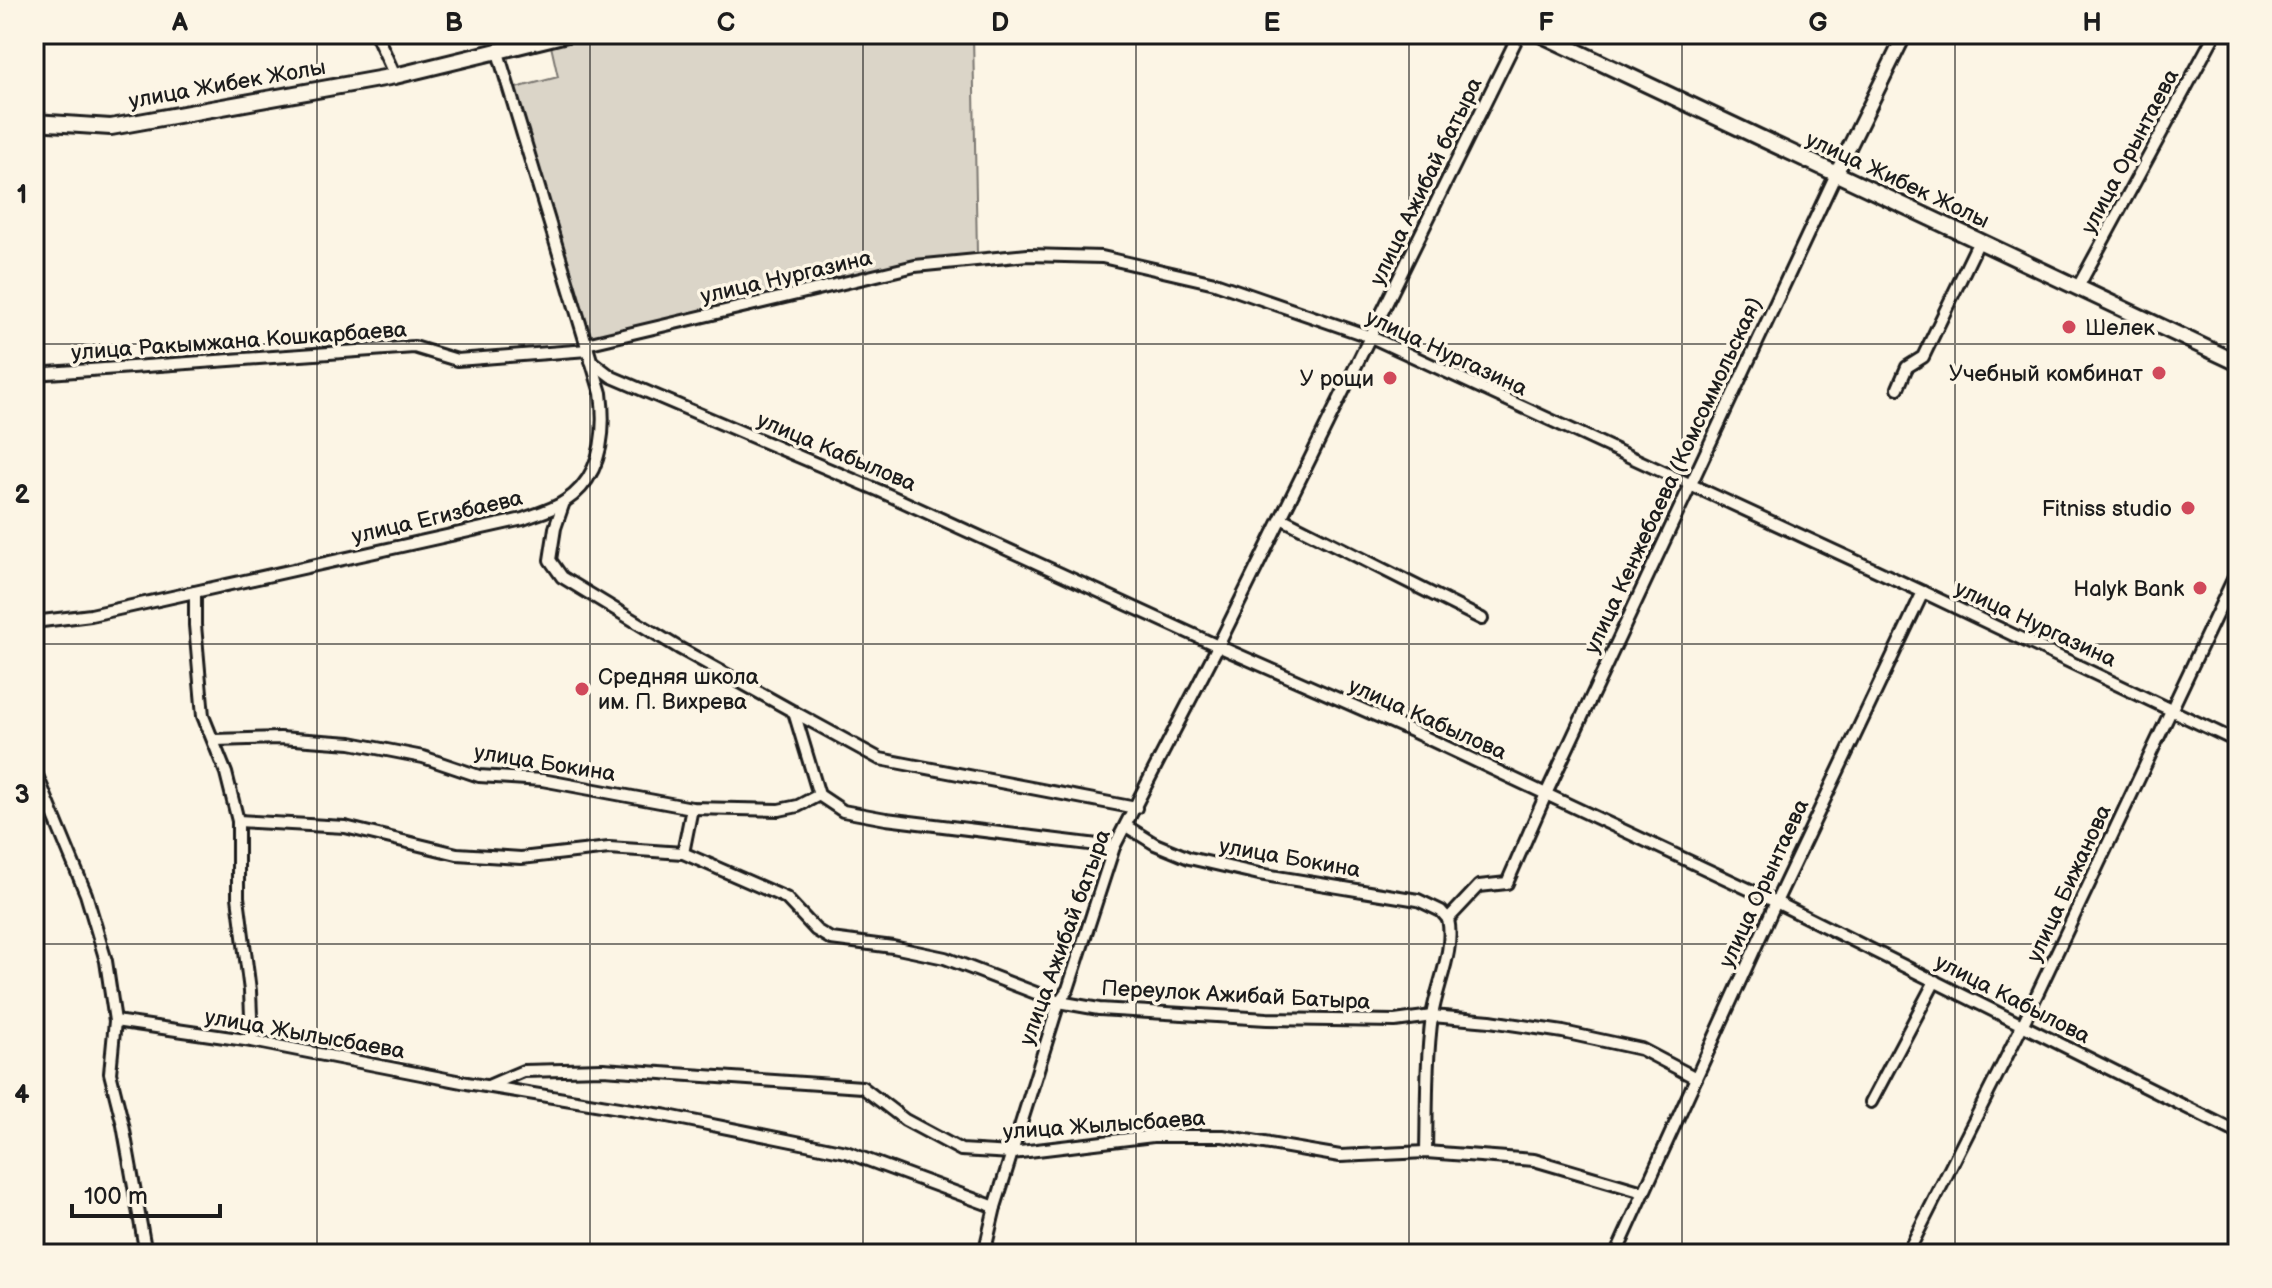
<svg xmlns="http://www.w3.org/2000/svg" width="2272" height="1288" viewBox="0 0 2272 1288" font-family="'Balsamiq Sans',sans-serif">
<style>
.green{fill:#dbd5c8;stroke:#7c7872;stroke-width:2}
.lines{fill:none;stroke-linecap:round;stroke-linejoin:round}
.minor-casing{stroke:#1c1c1c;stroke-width:16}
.tertiary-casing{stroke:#1c1c1c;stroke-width:18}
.secondary-casing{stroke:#1c1c1c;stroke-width:20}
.minor{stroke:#fcf5e5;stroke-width:10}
.tertiary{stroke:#fcf5e5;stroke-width:12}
.secondary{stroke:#fcf5e5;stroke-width:14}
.grid{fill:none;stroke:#1c1c1c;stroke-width:2;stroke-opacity:0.55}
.poi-dot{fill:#d1495b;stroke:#fcf5e5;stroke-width:3}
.labels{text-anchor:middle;stroke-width:7;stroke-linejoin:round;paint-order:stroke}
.street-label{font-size:22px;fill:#1c1c1c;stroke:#fcf5e5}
.poi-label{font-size:22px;fill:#1c1c1c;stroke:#fcf5e5;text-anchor:end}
.neatline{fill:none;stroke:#1c1c1c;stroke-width:3}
.grid-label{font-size:26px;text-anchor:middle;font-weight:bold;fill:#1c1c1c}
</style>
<rect width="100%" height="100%" fill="#fcf5e5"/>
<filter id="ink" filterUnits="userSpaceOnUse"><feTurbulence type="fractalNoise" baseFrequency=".0125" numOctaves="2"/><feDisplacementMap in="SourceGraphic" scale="16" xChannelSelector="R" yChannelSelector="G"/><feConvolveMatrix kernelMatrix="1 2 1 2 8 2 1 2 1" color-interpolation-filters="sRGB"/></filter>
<g filter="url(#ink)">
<polygon class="green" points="606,34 973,34 977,254 914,261 586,341 512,89 558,77 551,46"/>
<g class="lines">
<g class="minor-casing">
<g id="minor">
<polyline points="376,34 395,76"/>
<polyline points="2078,287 2215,34"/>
<polyline points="586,344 915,266 1028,255 1102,257 1215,283 1371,337 1923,592 2238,742"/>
<polyline points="591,361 612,377 880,491 1218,646 1416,733 1776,902 2238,1133"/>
<polyline points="34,374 414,347 457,360 588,350"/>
<polyline points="1898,388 1907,367 1923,357 1979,241"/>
<polyline points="564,502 555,528 550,560 562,577 679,648 794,712 819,795 843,811 886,819 1114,847"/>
<polyline points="1281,518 1482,619"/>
<polyline points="195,592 195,625 203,716 226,773 238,821 238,897 250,991 252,1041"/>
<path d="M 34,622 L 91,615 L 523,519 C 536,514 552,510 564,502 C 602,478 606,433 601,393 L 497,49"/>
<polyline points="794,712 880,759 1136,808"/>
<polyline points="215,740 280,738 351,743 423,757 479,776 542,780 692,808 779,810 798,806 819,795"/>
<polyline points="34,768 86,894 106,961 115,1021 110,1073 123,1125 146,1254"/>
<polyline points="238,821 345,827 457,854 521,858 609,848 683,853 786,898 816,930 831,939 893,947 945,958 1059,1002 1099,1009 1267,1019 1395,1021 1432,1016 1490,1021 1563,1032 1641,1049 1696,1078"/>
<polyline points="1126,826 1155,844 1189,858 1259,874 1418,900 1441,911 1448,919"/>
<polyline points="683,853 692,808"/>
<polyline points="1448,919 1479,886 1507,883 1546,794 1836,174"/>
<polyline points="115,1021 252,1041 467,1083 668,1116 846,1152 995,1207"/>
<polyline points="488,1086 523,1071 603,1069 862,1087 905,1120 961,1150 1012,1153 1153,1136 1223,1136 1340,1156 1426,1152 1534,1160 1643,1192"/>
<polyline points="1871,1102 1935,981"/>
<path d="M 1426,1152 C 1427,1107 1426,1060 1432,1016 C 1437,984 1455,950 1448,919"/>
<polyline points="984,1254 995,1207 1059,1002 1068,989 1114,847 1218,646 1519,34"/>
<polyline points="1616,1254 1776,902 1923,592"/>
<polyline points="1907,1254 2022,1026 2238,569"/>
</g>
</g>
<g class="tertiary-casing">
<polyline id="tertiary" points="1836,174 1905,34"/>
</g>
<g class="secondary-casing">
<g id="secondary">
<polyline points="1540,34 2238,363"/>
<polyline points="34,122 111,127 395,76 567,34"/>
</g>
</g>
<use href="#minor" class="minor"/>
<use href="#tertiary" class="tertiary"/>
<use href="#secondary" class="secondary"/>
</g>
</g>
<path class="grid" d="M 317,34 L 317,1254M 590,34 L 590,1254M 863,34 L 863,1254M 1136,34 L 1136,1254M 1409,34 L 1409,1254M 1682,34 L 1682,1254M 1955,34 L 1955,1254M 34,344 L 2238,344M 34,644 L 2238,644M 34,944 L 2238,944"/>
<g class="poi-dot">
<circle cx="2069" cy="327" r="8"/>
<circle cx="2159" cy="373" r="8"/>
<circle cx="1390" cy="378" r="8"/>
<circle cx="2188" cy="508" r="8"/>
<circle cx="2200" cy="588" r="8"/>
<circle cx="582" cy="689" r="8"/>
</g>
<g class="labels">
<g class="street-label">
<text transform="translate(227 83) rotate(-10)" y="8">улица Жибек Жолы</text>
<text transform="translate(2129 151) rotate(-62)" y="8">улица Орынтаева</text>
<text transform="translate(1898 179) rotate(25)" y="8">улица Жибек Жолы</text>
<text transform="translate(1425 181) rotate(-64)" y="8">улица Ажибай батыра</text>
<text transform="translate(786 276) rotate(-13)" y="8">улица Нургазина</text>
<text transform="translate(239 340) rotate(-4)" y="8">улица Ракымжана Кошкарбаева</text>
<text transform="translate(1447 352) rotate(25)" y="8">улица Нургазина</text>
<text transform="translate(837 451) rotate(23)" y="8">улица Кабылова</text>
<text transform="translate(1672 475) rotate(-65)" y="8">улица Кенжебаева (Комсоммольская)</text>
<text transform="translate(437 516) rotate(-13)" y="8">улица Егизбаева</text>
<text transform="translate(2036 623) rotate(25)" y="8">улица Нургазина</text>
<text transform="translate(1428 718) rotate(24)" y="8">улица Кабылова</text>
<text transform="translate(545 762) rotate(9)" y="8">улица Бокина</text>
<text transform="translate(1290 857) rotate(10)" y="8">улица Бокина</text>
<text transform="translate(1763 883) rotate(-65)" y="8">улица Орынтаева</text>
<text transform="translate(2068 883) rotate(-65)" y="8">улица Бижанова</text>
<text transform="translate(1064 937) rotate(-70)" y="8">улица Ажибай батыра</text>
<text transform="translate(1236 994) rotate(3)" y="8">Переулок Ажибай Батыра</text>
<text transform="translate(2013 998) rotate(27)" y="8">улица Кабылова</text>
<text transform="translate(305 1033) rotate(10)" y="8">улица Жылысбаева</text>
<text transform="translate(1104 1124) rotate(-4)" y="8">улица Жылысбаева</text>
</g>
<g class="poi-label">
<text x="2085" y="335" text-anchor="start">Шелек</text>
<text x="2143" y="381">Учебный комбинат</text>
<text x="1374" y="386">У рощи</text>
<text x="2172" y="516">Fitniss studio</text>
<text x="2184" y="596">Halyk Bank</text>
<text x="598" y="684" text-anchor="start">Средняя школа<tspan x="598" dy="25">им. П. Вихрева</tspan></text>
</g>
</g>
<rect width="2272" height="1288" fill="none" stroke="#fcf5e5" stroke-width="88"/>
<path d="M72 1204v12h148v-12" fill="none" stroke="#1c1c1c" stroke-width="4"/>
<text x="84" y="1204" font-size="24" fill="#1c1c1c" stroke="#fcf5e5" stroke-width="6" paint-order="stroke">100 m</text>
<rect x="44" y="44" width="2184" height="1200" class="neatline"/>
<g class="grid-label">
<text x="180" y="31">A</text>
<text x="454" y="31">B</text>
<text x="726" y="31">C</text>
<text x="1000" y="31">D</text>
<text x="1272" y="31">E</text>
<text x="1546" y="31">F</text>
<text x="1818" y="31">G</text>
<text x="2092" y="31">H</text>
<text x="22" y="203">1</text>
<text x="22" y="503">2</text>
<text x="22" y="803">3</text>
<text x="22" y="1103">4</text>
</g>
</svg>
